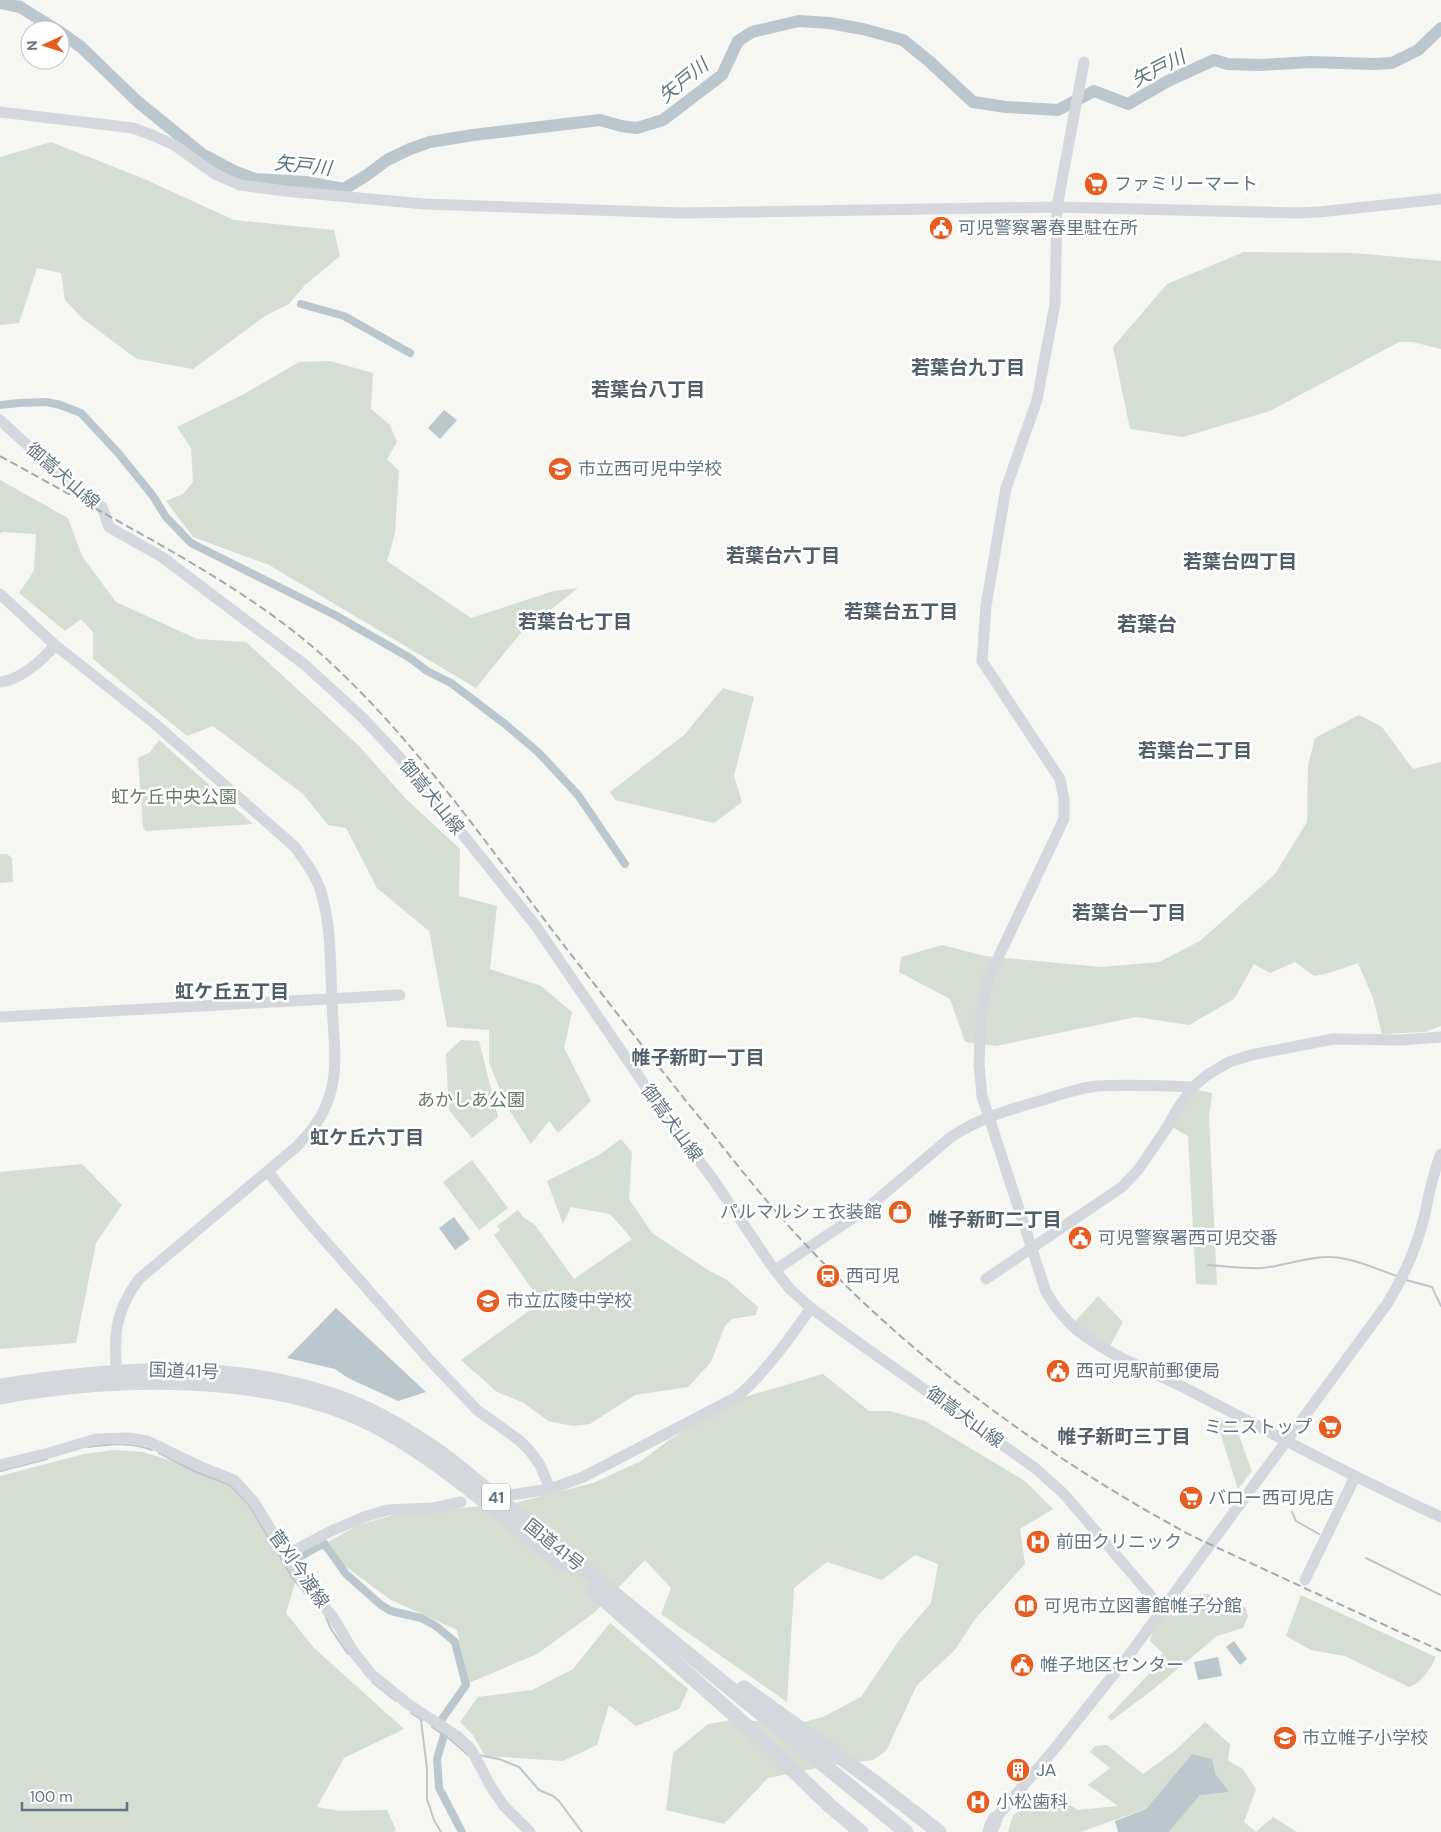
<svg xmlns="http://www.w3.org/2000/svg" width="1441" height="1832" viewBox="0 0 1441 1832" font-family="'DM Sans','Noto Sans JP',sans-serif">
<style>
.green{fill:#d6ddd3}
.water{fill:#bcc7cd}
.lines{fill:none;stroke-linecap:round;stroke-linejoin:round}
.stream{stroke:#bcc7cd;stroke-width:2}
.canal{stroke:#bcc7cd;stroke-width:8}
.river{stroke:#bcc7cd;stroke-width:12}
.secondary{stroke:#d4d8dc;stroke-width:11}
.highway{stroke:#d4d8dc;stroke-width:15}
.rail{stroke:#a3a9af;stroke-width:2;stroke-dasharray:8 4;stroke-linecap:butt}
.labels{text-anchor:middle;stroke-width:5;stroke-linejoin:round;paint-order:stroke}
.shield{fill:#fff;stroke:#929ea9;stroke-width:1}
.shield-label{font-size:16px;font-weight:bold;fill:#647484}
.poi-label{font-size:18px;fill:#647484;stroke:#fff;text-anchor:start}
.street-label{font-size:18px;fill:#647484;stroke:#fff}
.park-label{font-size:18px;fill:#667b63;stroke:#fff}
.water-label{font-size:19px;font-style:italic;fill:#5f7681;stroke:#fff}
.neighbourhood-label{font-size:19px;font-weight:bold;fill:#525d69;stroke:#fff}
.quarter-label{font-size:20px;font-weight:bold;fill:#525d69;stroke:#fff}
</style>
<rect width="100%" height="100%" fill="#f6f6f2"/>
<g class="green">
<polygon points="51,142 142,178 234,220 334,230 340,256 305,285 289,304 265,316 193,369 137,359 83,319 65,300 61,273 37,268 19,323 0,325 0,157"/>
<polygon points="1244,252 1354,253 1441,261 1441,349 1413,342 1399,342 1270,411 1183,437 1130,429 1113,347 1167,284"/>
<polygon points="330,361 373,373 371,409 390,425 397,442 387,459 399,471 395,533 387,561 471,618 554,591 578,588 519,635 476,688 269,565 193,537 166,501 183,494 193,482 191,448 177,427 244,394 299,362"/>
<polygon points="0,480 68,518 82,556 116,602 197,639 246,642 359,746 406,799 460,849 459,896 497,906 490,969 541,986 572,1012 564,1048 591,1101 558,1133 549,1121 531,1144 506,1105 489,1062 489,1030 447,1027 429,931 377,888 346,828 328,825 303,794 213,726 187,736 93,659 93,632 81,619 65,631 19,593 34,571 36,534 2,532 0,534"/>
<polygon points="723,688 754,697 734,776 742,802 714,823 615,800 610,792 684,735"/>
<polygon points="1359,715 1382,727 1413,769 1441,762 1441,1026 1425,1032 1382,1034 1373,998 1358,963 1329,973 1314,976 1295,962 1270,973 1254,964 1234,999 1189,1025 1136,1017 996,1046 965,1042 950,999 899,972 901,957 942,945 985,956 1101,967 1159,962 1200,941 1275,874 1307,822 1308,765 1315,738"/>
<polygon points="159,740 253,824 146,831 143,827 138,758 150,752"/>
<polygon points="0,854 7,854 12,858 13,882 0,883"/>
<polygon points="461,1040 479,1041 498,1117 472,1138 449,1110 446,1054"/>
<polygon points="1197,1090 1212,1093 1209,1117 1217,1285 1196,1284 1188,1136 1172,1127 1183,1109"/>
<polygon points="621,1139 632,1152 629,1199 652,1233 708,1270 727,1280 758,1307 756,1315 732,1319 725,1326 711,1362 688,1387 635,1395 590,1424 573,1426 548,1421 524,1403 497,1392 461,1360 541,1302 494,1235 500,1230 497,1226 518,1210 523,1217 535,1225 574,1279 632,1239 610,1214 571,1207 563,1224 547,1181 599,1155"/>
<polygon points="472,1160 508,1208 479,1230 443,1182"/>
<polygon points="82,1164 122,1205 96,1243 76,1343 0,1349 0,1172"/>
<polygon points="1098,1296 1123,1322 1108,1350 1072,1325"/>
<polygon points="823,1374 869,1411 890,1411 925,1421 1025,1481 1053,1509 1020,1529 1025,1564 975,1619 955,1650 917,1685 886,1751 873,1760 833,1765 768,1778 724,1824 666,1810 673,1753 708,1724 730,1720 800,1723 823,1717 861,1697 900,1639 931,1603 938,1564 915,1555 882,1580 827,1562 794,1588 787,1702 661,1614 671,1588 645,1560 594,1613 537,1654 469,1683 457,1630 391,1600 319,1547 358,1525 397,1514 515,1503 593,1483 641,1461 669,1440 738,1399"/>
<polygon points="1215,1417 1235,1425 1252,1471 1238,1489"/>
<polygon points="114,1450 143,1452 234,1480 298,1573 286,1613 314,1648 404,1729 344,1758 317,1807 340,1811 387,1810 396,1830 394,1832 0,1832 0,1476 84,1454"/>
<polygon points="1209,1594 1245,1607 1248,1616 1243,1628 1217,1636 1155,1688 1111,1721 1108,1717 1149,1674 1163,1653 1150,1641 1155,1624 1177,1596"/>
<path d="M 1301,1595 L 1436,1657 C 1430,1669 1422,1683 1409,1687 L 1345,1656 L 1311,1650 L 1286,1636 Z"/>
<polygon points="610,1623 688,1689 679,1709 636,1726 609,1705 597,1745 563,1761 485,1756 473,1735 460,1722 478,1697 532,1690 573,1669"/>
<polygon points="1205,1722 1230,1744 1228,1761 1242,1768 1256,1789 1244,1822 1256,1832 1273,1817 1297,1832 1169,1832 1216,1775 1212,1759 1192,1754 1146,1809 1080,1832 1008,1832 1013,1815 1054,1792 1077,1810 1118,1806 1088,1785 1110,1768 1090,1752 1095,1746 1107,1745 1143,1774 1176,1750"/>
</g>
<g class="water">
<polygon points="444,410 457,420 440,439 428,428"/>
<polygon points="454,1217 470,1239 455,1250 439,1228"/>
<polygon points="336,1308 426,1392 398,1401 348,1378 335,1369 287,1358"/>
<polygon points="1234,1641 1247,1659 1240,1665 1226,1647"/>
<polygon points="1218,1657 1222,1676 1198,1680 1194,1662"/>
<polygon points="1192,1754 1212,1759 1216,1775 1229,1792 1200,1795 1169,1832 1118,1832 1115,1821 1146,1809"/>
</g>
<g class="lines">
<g class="stream">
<path d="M 1208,1265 C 1226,1266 1244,1269 1262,1268 C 1285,1266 1307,1256 1331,1257 C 1353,1258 1376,1269 1397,1276"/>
<polyline points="1406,1280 1432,1287 1441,1306"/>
<path d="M 88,1447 C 110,1444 131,1442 152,1450"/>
<polyline points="159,1453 196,1472 230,1485 249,1505 294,1580 307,1595"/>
<polyline points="0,1471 47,1459"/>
<polyline points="1292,1512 1296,1521 1319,1534"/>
<polyline points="1366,1558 1441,1595"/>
<polyline points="326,1617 331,1629 348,1654"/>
<polyline points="372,1682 396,1701"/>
<polyline points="411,1713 422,1720"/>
<polyline points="421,1720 427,1769 427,1799 434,1820 441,1832"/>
<polyline points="432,1727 450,1739 468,1755"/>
<polyline points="478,1755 499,1759 519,1767 539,1790 553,1796 559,1801 582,1832"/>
</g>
<g class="canal">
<polyline points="301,304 344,316 410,353"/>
<polyline points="0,405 19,403 47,402 60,405 81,413 119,454 153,496 166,517 191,543 335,615 410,658 427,671 451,683 505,724 539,753 578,795 625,864"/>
<polyline points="296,1559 324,1543 346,1574 381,1605 391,1611 421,1618 436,1626 455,1642 466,1685 442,1719"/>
<polyline points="444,1735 437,1759 439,1788 462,1832"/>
</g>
<g class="river">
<polyline points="0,3 20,7 57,30"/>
<polyline points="60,32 81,47 138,102 202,154 236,172 255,179 306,182 344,189 367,175 387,160 410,149 430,142 473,135 600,120 621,126 637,128 663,120 722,75 738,41 752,32 799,21 829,23 863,29 903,40 930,62 973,102 1006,107 1058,110 1094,91 1128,104 1168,81 1214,60 1228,64 1261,65 1310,62 1373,64 1392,63 1418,50 1441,28"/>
</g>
<g class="secondary">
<path d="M 1084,62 L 1057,207 L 1055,304 L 1037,400 L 1006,488 L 986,606 L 982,661 L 1060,779 L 1064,799 L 1064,819 L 989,977 L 981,1013 L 979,1065 L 982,1096 L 1046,1292 C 1054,1306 1064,1319 1077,1330 C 1107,1355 1152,1371 1187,1389 C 1271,1433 1355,1478 1441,1517"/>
<polyline points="0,112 133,128 152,135 174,145 215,174 240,185 285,191 424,204 681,213 1057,207 1297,213 1319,212 1441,199"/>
<polyline points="0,420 25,443 102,507 109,527 162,557 305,665 363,718 413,772 536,926 667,1118 715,1182 771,1265 790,1289 811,1308 852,1338 1035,1468 1064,1494 1163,1610"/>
<path d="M 0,594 L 55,645 L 154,723 L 295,847 C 304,860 315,873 320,889 C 332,925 330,965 332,1003 C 333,1033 339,1065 330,1094 C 324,1116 311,1132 295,1148 L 139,1279 C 113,1314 114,1337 117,1380"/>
<path d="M 0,682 C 19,681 44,659 55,645"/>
<polyline points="0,1017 400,995"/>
<polyline points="268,1172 306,1219 427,1357 477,1410 519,1440 530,1451 540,1465 550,1489"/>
<path d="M 775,1270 L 865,1210 L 951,1137 C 979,1118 1011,1109 1043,1100 C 1061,1094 1079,1088 1098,1086 C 1130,1084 1162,1086 1193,1087"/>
<polyline points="986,1279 1122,1187 1138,1170 1166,1129 1178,1108 1193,1087 1207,1075 1229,1062 1251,1055 1333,1039 1402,1040 1441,1037"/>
<polyline points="0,1465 49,1453 96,1439 129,1438 147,1441 199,1466 234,1480 254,1502 293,1566 311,1591 333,1617 353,1651 371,1674 408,1704 457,1736 471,1749 491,1787 504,1806 530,1832"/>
<path d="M 511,1495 L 550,1489 L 583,1477 L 737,1397 C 767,1371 788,1340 811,1308"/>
<polyline points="286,1555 329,1532 364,1517 387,1510 433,1508 461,1502"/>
<polyline points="1305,1580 1355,1477"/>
<path d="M 990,1825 L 1056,1747 L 1129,1655 L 1387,1304 C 1404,1277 1416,1248 1424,1218 C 1429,1196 1432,1175 1441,1154"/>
</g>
<g class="highway">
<path d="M 0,1386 C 115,1368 234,1358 346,1400 C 383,1414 416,1435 448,1458 L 906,1832"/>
<path d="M 0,1397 C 114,1376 274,1371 379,1428 C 446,1465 504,1518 564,1566"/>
<polyline points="593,1590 749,1728 830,1806 861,1832"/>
<polyline points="744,1688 876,1783 939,1832"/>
<polyline points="990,1832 995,1819"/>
</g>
<path class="rail" d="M 0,456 C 45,481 91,506 136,531 C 205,570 274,610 332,664 C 421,747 492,852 566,948 C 613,1008 660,1069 708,1128 C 740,1169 772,1209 808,1247 C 919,1365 1050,1459 1192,1536 L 1441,1651"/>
</g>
<defs>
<g id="supermarket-disc" transform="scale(1.25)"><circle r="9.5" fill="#e75d21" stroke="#fff"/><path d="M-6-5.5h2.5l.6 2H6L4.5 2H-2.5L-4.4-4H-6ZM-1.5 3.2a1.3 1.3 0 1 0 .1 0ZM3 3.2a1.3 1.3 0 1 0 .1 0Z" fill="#fff"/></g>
<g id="civic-disc" transform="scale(1.25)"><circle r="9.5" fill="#e75d21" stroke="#fff"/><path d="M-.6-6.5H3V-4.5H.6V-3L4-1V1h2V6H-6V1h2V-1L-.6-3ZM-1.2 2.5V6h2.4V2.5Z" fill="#fff"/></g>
<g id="school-disc" transform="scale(1.25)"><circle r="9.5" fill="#e75d21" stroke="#fff"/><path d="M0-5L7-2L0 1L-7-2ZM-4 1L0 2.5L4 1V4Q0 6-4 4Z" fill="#fff"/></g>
<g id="shop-disc" transform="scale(1.25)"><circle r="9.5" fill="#e75d21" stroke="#fff"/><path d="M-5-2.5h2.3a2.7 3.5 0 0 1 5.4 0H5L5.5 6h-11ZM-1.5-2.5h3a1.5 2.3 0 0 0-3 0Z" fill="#fff"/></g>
<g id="station-disc" transform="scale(1.25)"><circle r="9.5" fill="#e75d21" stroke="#fff"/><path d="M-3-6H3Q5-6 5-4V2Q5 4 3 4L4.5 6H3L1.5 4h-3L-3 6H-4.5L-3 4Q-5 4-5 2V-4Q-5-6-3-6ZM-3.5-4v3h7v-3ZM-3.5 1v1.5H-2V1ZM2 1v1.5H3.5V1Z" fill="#fff"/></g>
<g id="hospital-disc" transform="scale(1.25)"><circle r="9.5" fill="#e75d21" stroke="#fff"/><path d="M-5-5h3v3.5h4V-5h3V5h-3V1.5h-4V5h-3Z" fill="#fff"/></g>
<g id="library-disc" transform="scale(1.25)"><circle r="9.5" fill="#e75d21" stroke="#fff"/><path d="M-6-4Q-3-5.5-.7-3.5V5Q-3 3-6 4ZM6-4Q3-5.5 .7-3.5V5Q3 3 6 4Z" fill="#fff"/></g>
<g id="building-disc" transform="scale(1.25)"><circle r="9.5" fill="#e75d21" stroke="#fff"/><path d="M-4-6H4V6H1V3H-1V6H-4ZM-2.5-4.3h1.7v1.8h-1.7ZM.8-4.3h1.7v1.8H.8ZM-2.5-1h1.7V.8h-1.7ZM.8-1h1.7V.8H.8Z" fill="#fff"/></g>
</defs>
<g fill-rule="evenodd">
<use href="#supermarket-disc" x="1096" y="184"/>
<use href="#civic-disc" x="941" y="228"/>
<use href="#school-disc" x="560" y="469"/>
<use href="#shop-disc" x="900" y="1212"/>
<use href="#civic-disc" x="1080" y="1238"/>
<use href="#station-disc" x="828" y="1276"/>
<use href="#school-disc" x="488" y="1301"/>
<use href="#civic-disc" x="1058" y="1371"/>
<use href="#supermarket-disc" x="1330" y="1427"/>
<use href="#supermarket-disc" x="1191" y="1498"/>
<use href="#hospital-disc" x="1038" y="1542"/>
<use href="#library-disc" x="1026" y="1606"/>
<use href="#civic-disc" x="1022" y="1665"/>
<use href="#school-disc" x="1285" y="1738"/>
<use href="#building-disc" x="1018" y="1770"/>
<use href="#hospital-disc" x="978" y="1802"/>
</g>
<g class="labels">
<rect class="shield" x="482" y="1483.5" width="28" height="27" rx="4"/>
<g class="shield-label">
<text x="496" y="1503">41</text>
</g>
<g class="poi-label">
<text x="1114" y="190">ファミリーマート</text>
<text x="958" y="234">可児警察署春里駐在所</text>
<text x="578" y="475">市立西可児中学校</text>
<text x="882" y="1218" text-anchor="end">パルマルシェ衣装館</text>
<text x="1098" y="1244">可児警察署西可児交番</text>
<text x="846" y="1282">西可児</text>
<text x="506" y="1307">市立広陵中学校</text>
<text x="1076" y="1377">西可児駅前郵便局</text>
<text x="1312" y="1433" text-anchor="end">ミニストップ</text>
<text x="1208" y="1504">バロー西可児店</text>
<text x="1056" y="1548">前田クリニック</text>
<text x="1044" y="1612">可児市立図書館帷子分館</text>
<text x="1040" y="1671">帷子地区センター</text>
<text x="1302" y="1744">市立帷子小学校</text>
<text x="1036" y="1776">JA</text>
<text x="996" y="1808">小松歯科</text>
</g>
<g class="street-label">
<text transform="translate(63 476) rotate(41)" y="6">御嵩犬山線</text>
<text transform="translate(432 797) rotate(51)" y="6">御嵩犬山線</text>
<text transform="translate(672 1123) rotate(54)" y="6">御嵩犬山線</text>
<text transform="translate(184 1371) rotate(2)" y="6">国道41号</text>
<text transform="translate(965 1417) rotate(36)" y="6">御嵩犬山線</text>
<text transform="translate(554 1545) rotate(39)" y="6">国道41号</text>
<text transform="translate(299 1569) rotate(55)" y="6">菅刈今渡線</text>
</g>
<g class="park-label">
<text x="174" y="803">虹ケ丘中央公園</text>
<text x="471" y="1106">あかしあ公園</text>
</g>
<g class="water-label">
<text transform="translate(1158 68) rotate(-27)" y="7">矢戸川</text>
<text transform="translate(683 80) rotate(-39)" y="7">矢戸川</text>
<text transform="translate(303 165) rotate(6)" y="7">矢戸川</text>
</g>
<g class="neighbourhood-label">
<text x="968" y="374">若葉台九丁目</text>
<text x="648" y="396">若葉台八丁目</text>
<text x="783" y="562">若葉台六丁目</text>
<text x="1240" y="568">若葉台四丁目</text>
<text x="901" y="618">若葉台五丁目</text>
<text x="575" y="628">若葉台七丁目</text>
<text x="1195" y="757">若葉台二丁目</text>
<text x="1129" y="919">若葉台一丁目</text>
<text x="232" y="998">虹ケ丘五丁目</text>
<text x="698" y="1064">帷子新町一丁目</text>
<text x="367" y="1144">虹ケ丘六丁目</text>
<text x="995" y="1226">帷子新町二丁目</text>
<text x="1124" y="1443">帷子新町三丁目</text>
</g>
<g class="quarter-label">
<text x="1147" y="631">若葉台</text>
</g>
</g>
<g transform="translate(45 45) rotate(267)"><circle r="24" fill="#ffffff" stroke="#c1c7ce"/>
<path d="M0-4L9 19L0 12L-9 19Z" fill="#e75d21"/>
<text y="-8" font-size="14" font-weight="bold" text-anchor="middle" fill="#647484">N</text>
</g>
<path d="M22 1802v8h105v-8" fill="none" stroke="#647484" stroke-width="2.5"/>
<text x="30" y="1802" font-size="15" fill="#647484" stroke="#ffffff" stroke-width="4" paint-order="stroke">100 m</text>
</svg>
